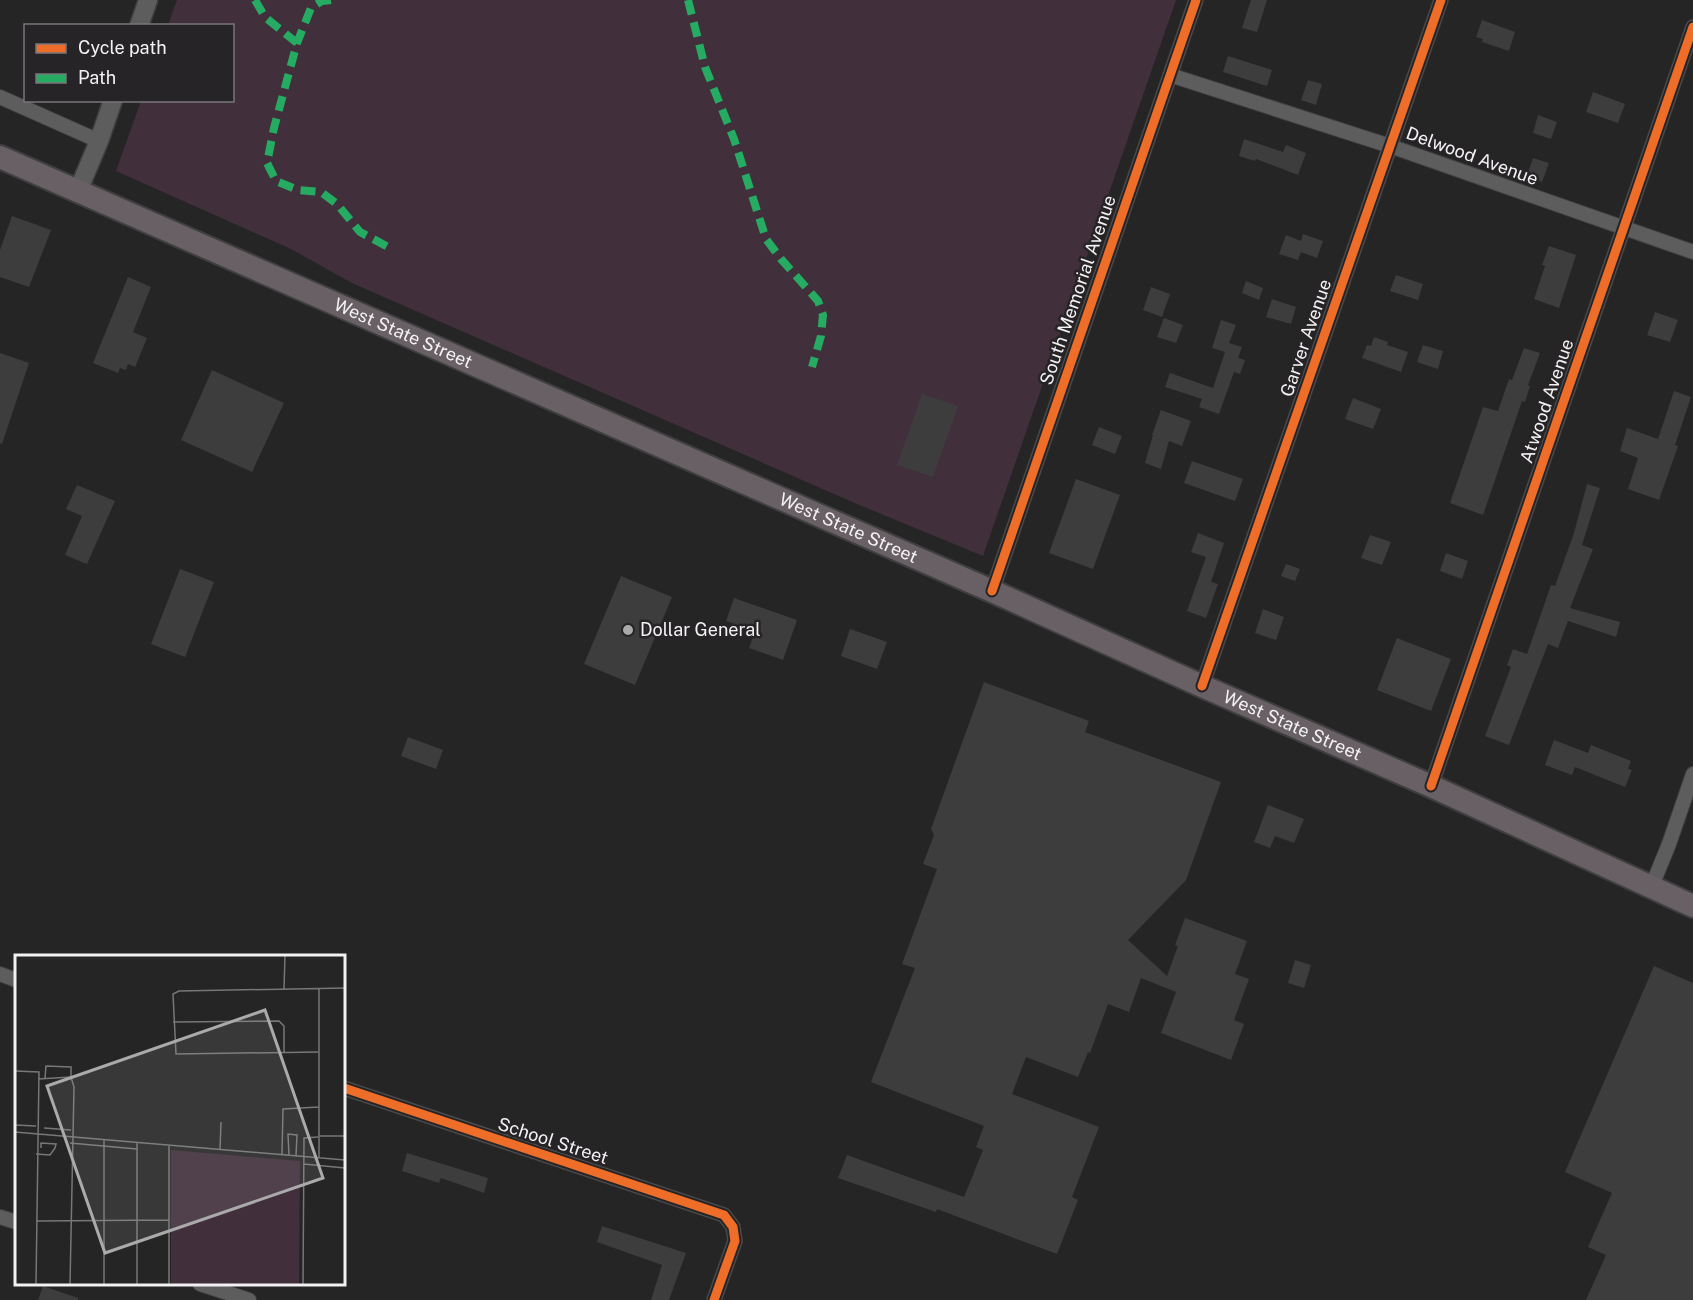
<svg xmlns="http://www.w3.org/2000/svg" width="1693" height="1300" viewBox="0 0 1693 1300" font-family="'Public Sans',sans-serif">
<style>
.green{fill:#422f3c}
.building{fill:#3e3d3e}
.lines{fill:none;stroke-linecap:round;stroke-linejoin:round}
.minor-casing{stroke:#403f40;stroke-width:16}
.tertiary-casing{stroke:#403f40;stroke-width:21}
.primary-casing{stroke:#403f40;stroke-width:26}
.minor{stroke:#5d5d5d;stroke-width:14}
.tertiary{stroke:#5d5d5d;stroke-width:18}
.primary{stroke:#696066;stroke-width:22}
.quiet{stroke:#26ab63;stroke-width:8;stroke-dasharray:15 8;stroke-linecap:butt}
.cycleway-casing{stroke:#262426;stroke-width:13}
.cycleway{stroke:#ee6e29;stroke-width:9}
.poi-dot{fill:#abaaaa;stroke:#262426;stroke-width:2}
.labels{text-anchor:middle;stroke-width:5;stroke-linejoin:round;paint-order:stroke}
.street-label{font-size:18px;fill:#f3f1f2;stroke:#262426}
.poi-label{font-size:18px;fill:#f3f1f2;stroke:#262426;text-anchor:start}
.inset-road{fill:none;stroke:#777;stroke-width:1.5}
.view{fill:#abaaaa;fill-opacity:0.15;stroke:#abaaaa;stroke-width:3}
.inset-edge{fill:none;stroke:#f3f1f2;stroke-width:3}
</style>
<rect width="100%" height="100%" fill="#252525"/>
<polygon class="green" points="177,0 1176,0 983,556 857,504 352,283 291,249 116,171 141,101 232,100 232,26 168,25"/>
<g class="building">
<polygon points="1251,0 1267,0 1257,32 1242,28"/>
<polygon points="1482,20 1515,32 1509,51 1482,42 1483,39 1476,37"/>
<polygon points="1228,56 1272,70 1267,86 1223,72"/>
<polygon points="1308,80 1322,84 1316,105 1301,100"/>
<polygon points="1593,92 1625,104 1618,123 1586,112"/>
<polygon points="1538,115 1557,122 1551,139 1533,133"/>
<polygon points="1244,139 1283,152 1286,145 1306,153 1298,175 1256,159 1255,161 1239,156"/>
<polygon points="1533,158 1549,163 1542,182 1527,176"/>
<polygon points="12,216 51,230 29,287 0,277 0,250"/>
<polygon points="1303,234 1323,241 1317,258 1301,252 1298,260 1279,254 1286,235 1301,241"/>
<polygon points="1549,246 1576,255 1559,308 1534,299 1545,266 1542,265"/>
<polygon points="1396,275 1423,284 1418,300 1390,291"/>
<polygon points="128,277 151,287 133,332 147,338 135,367 128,364 126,370 120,368 118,373 93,363"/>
<polygon points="1246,281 1263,288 1259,300 1242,293"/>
<polygon points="1151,287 1170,294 1162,317 1143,310"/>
<polygon points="1272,299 1296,307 1291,324 1266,317"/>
<polygon points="1655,312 1678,320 1670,342 1647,335"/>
<polygon points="1164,318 1183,325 1176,343 1157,337"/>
<polygon points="1221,320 1236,325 1229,343 1242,347 1238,358 1245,360 1240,374 1234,372 1219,414 1199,407 1202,399 1165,387 1170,373 1213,388 1225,352 1212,348"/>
<polygon points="1374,337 1388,342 1387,345 1408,352 1401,372 1362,358 1367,345 1371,346"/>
<polygon points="1423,345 1443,351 1438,369 1417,362"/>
<polygon points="1524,348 1540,353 1528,385 1530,386 1525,402 1522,401 1483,515 1450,503 1483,407 1498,411 1509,379 1512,380"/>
<polygon points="0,353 29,363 2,444 0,443"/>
<polygon points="212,370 284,403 252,472 181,440"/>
<polygon points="1674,391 1691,397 1675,445 1678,446 1659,500 1628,489 1638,458 1620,451 1627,428 1658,439"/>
<polygon points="922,394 958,406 933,477 897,465"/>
<polygon points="1353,398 1381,409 1373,429 1345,419"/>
<polygon points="1161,410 1191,421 1182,446 1169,441 1161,469 1145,463 1153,435 1152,435"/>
<polygon points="1099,427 1122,436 1115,454 1092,445"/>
<polygon points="1192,461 1243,479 1235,501 1184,483"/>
<polygon points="1076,479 1120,495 1093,569 1049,553"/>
<polygon points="1587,484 1600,488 1582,545 1593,549 1570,608 1620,622 1616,637 1568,621 1558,648 1548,644 1509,745 1485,736 1511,667 1507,665 1513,649 1527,654 1551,585 1555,586 1574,533"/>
<polygon points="77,485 115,501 87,564 65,555 82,516 66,509"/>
<polygon points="1198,533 1224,543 1211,582 1218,584 1206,618 1187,611 1206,557 1191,552"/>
<polygon points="1370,535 1391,542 1382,565 1361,558"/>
<polygon points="1446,553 1468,561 1462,579 1440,571"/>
<polygon points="1286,564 1300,569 1295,581 1281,576"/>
<polygon points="180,569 214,582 185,657 151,644"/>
<polygon points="621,576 672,597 635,685 584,664"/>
<polygon points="734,598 797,620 783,660 749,648 755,631 726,621"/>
<polygon points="1263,609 1284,617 1276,640 1255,633"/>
<polygon points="850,629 887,642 877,669 841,656"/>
<polygon points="1397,638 1451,659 1431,711 1377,690"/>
<polygon points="984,682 1089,721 1085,732 1221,782 1186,880 1128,940 1167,976 1178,946 1175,945 1185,918 1247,941 1235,974 1249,979 1234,1020 1244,1024 1231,1060 1161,1033 1176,992 1141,978 1129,1012 1108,1004 1090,1053 1088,1052 1078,1077 1026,1057 1012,1094 1099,1127 1072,1197 1078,1200 1057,1254 937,1209 936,1212 838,1178 847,1155 964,1197 983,1150 976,1147 984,1126 871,1082 915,968 902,964 937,869 923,864 934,835 931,829"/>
<polygon points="408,737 443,750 436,769 401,756"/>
<polygon points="1554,740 1588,753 1591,745 1631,761 1628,769 1632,770 1625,787 1575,767 1572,775 1545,765"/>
<polygon points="1268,805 1304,819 1294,843 1275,836 1270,848 1254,842"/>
<polygon points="1295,960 1311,965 1304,988 1288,983"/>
<polygon points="1654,966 1693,983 1693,1300 1586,1300 1606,1255 1588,1247 1612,1193 1565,1172"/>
<polygon points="407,1153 488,1178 484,1193 441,1178 439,1183 402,1171"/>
<polygon points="602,1226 686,1253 669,1300 651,1300 662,1265 597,1242"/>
<polygon points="43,1286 78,1298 78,1300 38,1300"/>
</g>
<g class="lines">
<g class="minor-casing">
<g id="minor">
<polyline points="1170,75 1390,146 1693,252"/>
<polyline points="0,97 99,141"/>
<polyline points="992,591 1196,0"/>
<polyline points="1202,686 1441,0"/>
<polyline points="1431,786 1693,27"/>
<polyline points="1651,888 1669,844 1693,774"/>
<polyline points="0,974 16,980"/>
<polyline points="344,1088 724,1215 733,1227 735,1241 714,1300"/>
<polyline points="0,1217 16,1222"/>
<polyline points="200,1284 249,1300"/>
</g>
</g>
<g class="tertiary-casing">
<g id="tertiary">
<polyline points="139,26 148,0"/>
<polyline points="78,191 99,141 113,100"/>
</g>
</g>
<g class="primary-casing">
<g id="primary">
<path id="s1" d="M 0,157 L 992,591 L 1202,686 L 1431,786 L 1693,906"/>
</g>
</g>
<use href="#minor" class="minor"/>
<use href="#tertiary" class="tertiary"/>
<use href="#primary" class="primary"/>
<g class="quiet">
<polyline points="255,0 265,17 297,43"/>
<polyline points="331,0 322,1 311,8 297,43 274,128 267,163 276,181 298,190 321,192 337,204 360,232 392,249"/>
<polyline points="688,0 705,67 734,139 766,239 781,259 818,301 823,315 821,336 812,367"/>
</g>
<g class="cycleway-casing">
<g id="cycleway">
<polyline points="992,591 1196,0"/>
<polyline points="1202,686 1441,0"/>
<polyline points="1431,786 1693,27"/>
<polyline points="344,1088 724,1215 733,1227 735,1241 714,1300"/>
</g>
</g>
<use href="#cycleway" class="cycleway"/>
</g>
<circle class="poi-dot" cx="628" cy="630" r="6"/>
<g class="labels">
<g class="street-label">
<text transform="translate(1472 156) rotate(20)" y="6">Delwood Avenue</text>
<text transform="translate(1078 290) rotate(-71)" y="6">South Memorial Avenue</text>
<text dy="6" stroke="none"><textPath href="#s1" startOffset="440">West State Street</textPath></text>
<text transform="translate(1306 338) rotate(-71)" y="6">Garver Avenue</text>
<text transform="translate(1547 401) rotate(-71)" y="6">Atwood Avenue</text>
<text dy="6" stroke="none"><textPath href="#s1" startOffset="926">West State Street</textPath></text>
<text dy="6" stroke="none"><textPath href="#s1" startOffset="1412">West State Street</textPath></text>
<text transform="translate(553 1141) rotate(18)" y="6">School Street</text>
</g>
<g class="poi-label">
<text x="640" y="636">Dollar General</text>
</g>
</g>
<g transform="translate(15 955)">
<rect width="330" height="330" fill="#252525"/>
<path d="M 156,195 L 285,206 L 284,330 L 156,330 Z" fill="#422f3c"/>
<path class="inset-road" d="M 269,34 L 270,0M 304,34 L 304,203M 158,67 L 264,66 L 269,71 L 269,97M 303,97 L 161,99 L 158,39 L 164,36 L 330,33M 0,116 L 24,117 L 21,330M 30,123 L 31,111 L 56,112 L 56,122M 23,124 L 56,122 L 59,132 L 55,330M 0,170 L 21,171M 29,173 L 56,175M 0,177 L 330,205M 304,181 L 330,181M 55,188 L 122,194M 26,193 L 26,188 L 41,189 L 40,193M 205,195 L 206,167M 21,199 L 35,200 L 40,193M 267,199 L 268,154 L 304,152M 274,200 L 273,179 L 282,180 L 281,201M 289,209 L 330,213M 21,266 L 154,265M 89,330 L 89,185M 122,330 L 122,188M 154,330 L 154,191M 288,330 L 289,183 L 303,182"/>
<path class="view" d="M 250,55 L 308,223 L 90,298 L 32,131 Z"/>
<rect width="330" height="330" class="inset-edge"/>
</g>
<rect x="24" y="24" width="210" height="78" fill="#262426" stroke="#787678" stroke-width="1.5"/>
<rect x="36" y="44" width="30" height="9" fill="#ee6e29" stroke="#787678" stroke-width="1.5"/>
<text x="78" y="54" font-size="18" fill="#f3f1f2">Cycle path</text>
<rect x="36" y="74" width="30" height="9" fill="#26ab63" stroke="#787678" stroke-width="1.5"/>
<text x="78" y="84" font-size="18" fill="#f3f1f2">Path</text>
</svg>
